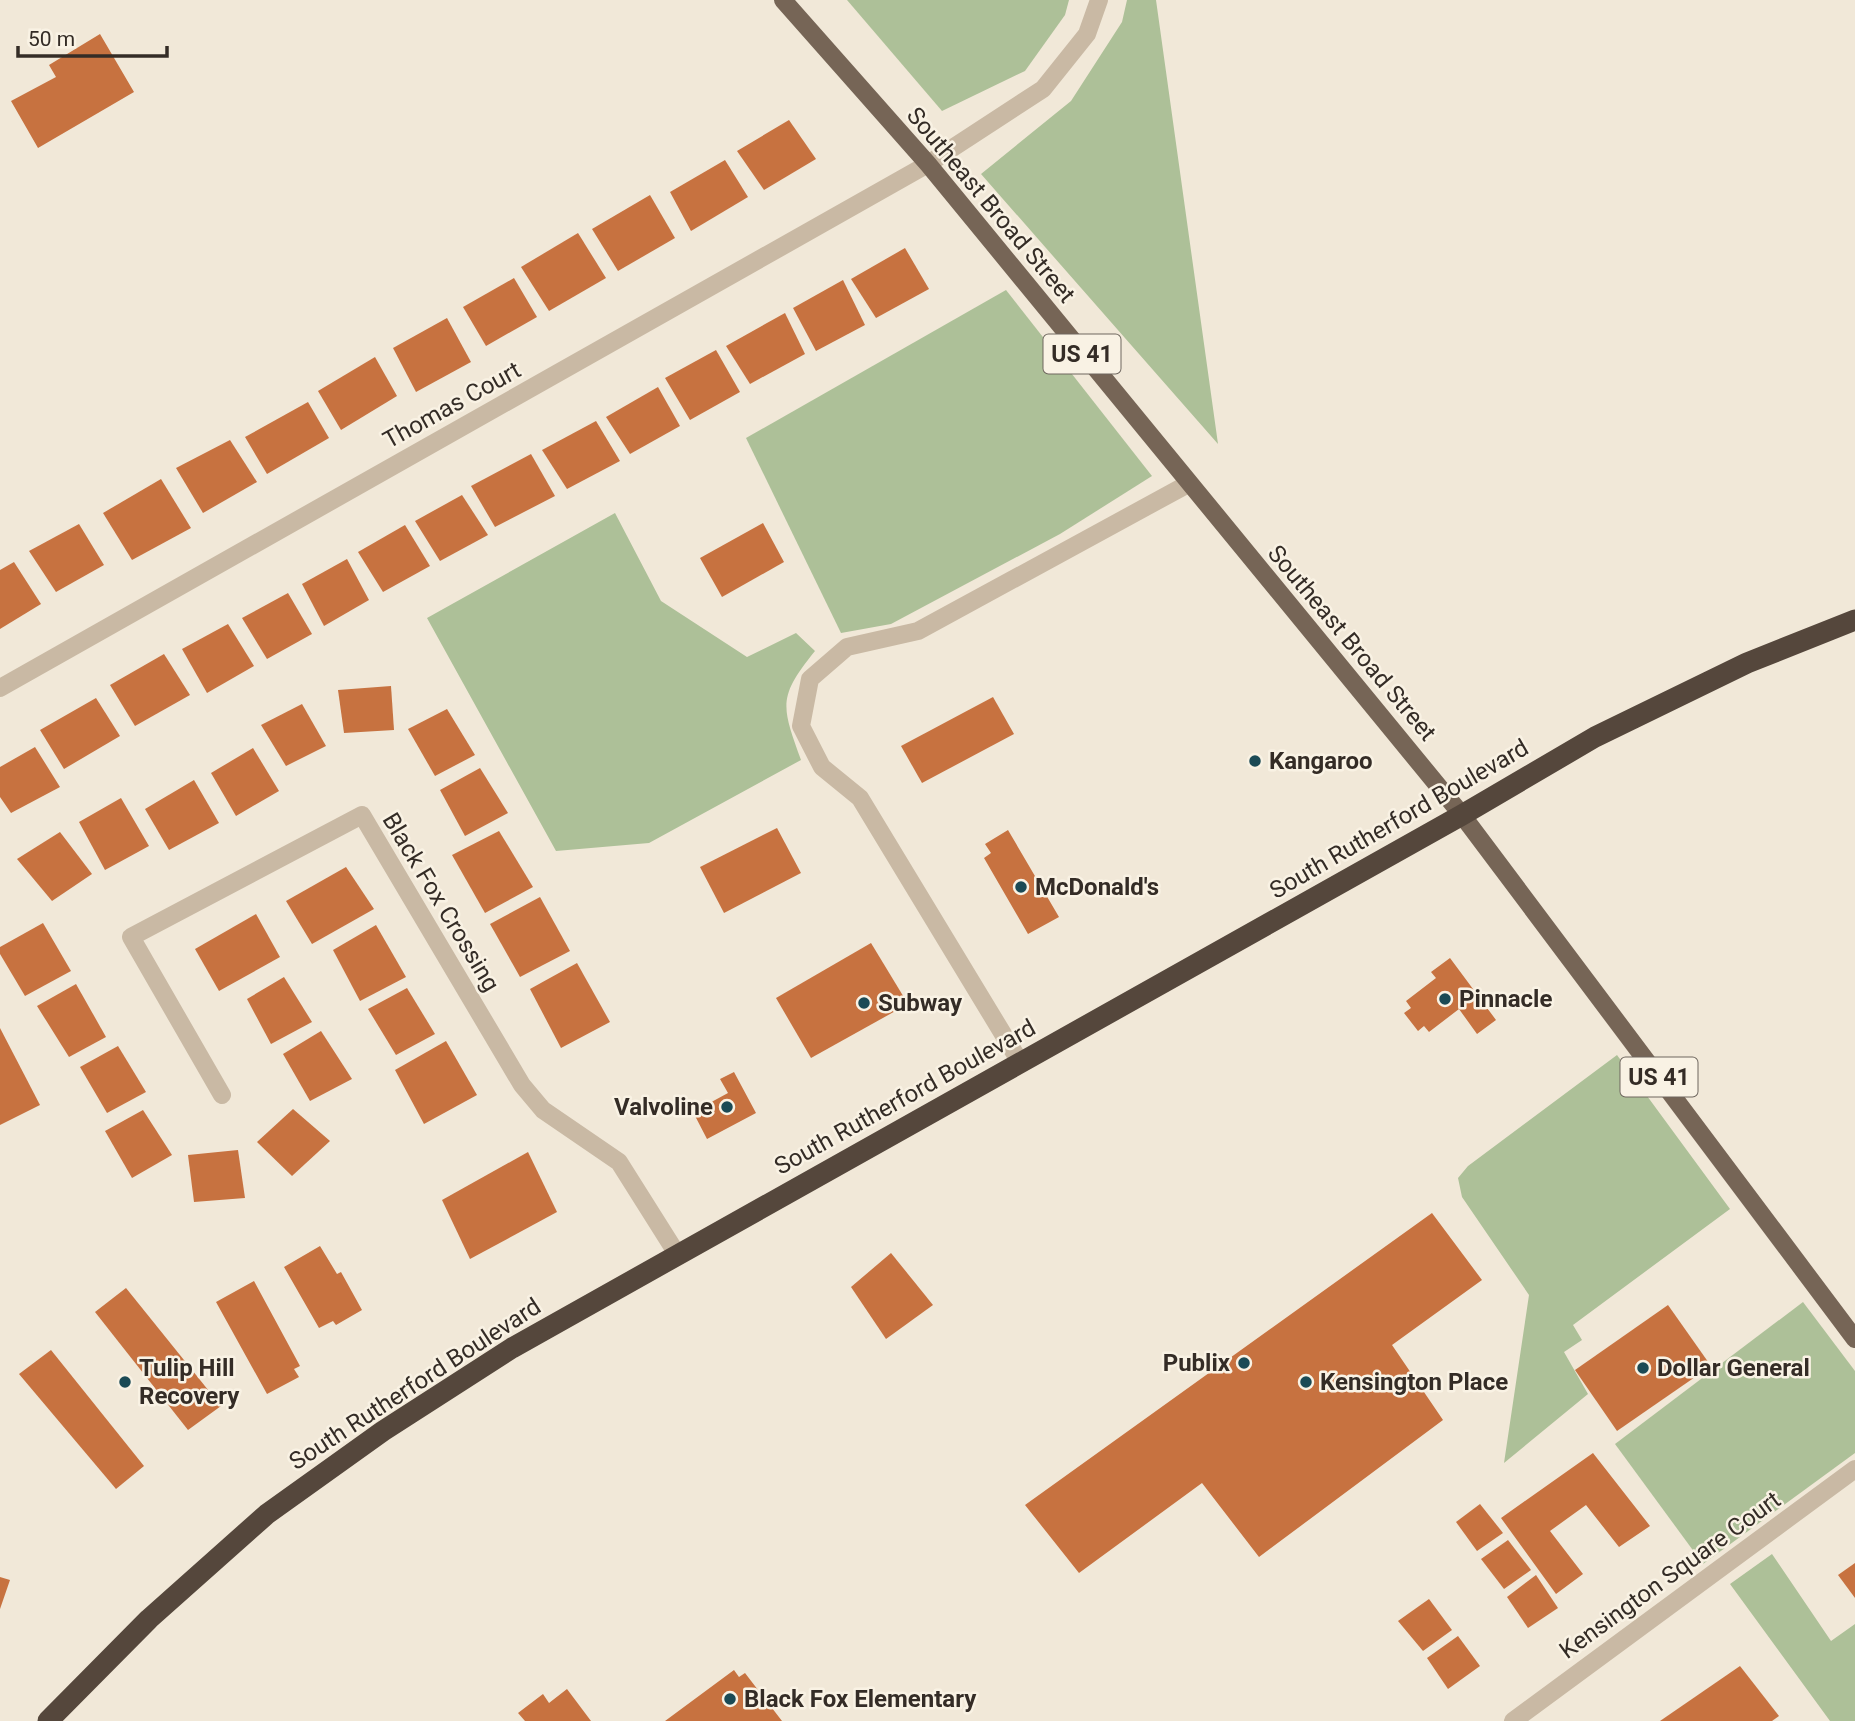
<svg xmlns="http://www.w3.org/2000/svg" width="1855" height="1721" viewBox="0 0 1855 1721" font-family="Roboto,sans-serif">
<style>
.green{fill:#adc098}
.building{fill:#c77240}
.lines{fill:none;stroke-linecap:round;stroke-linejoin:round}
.street{stroke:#c9b9a4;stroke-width:18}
.primary{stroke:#766556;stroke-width:18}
.highway{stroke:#55473c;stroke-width:21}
.poi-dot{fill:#1b4a55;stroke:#f9f2e4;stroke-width:2.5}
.labels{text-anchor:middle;stroke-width:5;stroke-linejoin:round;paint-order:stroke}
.shield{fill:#f9f2e4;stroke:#6f675f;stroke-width:2}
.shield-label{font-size:23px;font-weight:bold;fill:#342c26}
.street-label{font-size:24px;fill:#342c26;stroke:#f9f2e4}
.poi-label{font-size:24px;font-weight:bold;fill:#342c26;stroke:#f9f2e4;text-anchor:start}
</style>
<rect width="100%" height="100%" fill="#f1e8d8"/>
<g class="green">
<polygon points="847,0 1069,0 1065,15 1025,71 942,111"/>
<polygon points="1127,0 1156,0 1218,444 981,174 1071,101 1122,22"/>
<polygon points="1006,290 1152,476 1060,534 891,624 841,633 746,438"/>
<path d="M 615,513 L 661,601 L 747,657 L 796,633 L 815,651 C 778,697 781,705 801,760 L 649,843 L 556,851 L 427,618 Z"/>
<polygon points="1617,1055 1730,1209 1573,1325 1582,1340 1564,1352 1588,1394 1504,1463 1529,1295 1462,1197 1458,1178 1468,1166"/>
<polygon points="1803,1302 1855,1371 1855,1453 1703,1564 1615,1444"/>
<polygon points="1772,1554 1831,1641 1855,1624 1855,1721 1830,1721 1730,1584"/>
</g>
<g class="building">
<polygon points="100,34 134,92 38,148 11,101 56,77 49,65"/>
<polygon points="789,120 816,159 764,190 737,151"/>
<polygon points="725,160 748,197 691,231 670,192"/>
<polygon points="650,195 675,238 618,271 592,229"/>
<polygon points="578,233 606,278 549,311 521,267"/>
<polygon points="905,248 929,289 876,318 851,279"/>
<polygon points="514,278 537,317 486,346 463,307"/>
<polygon points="843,280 865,325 816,351 793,308"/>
<polygon points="785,313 805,354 750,384 726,346"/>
<polygon points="447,318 471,362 416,392 393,348"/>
<polygon points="716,350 740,392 690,420 665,378"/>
<polygon points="375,357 397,396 341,430 318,391"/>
<polygon points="658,387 680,426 630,454 606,417"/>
<polygon points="308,402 329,438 267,474 245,437"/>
<polygon points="596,421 620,461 567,489 542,450"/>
<polygon points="230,440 257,482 203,513 176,468"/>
<polygon points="531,454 555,496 495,527 471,486"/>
<polygon points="161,479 191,528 132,560 103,513"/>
<polygon points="462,495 488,535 440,561 415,521"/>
<polygon points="763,523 784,562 722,597 700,558"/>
<polygon points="79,524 104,565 56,592 29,551"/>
<polygon points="405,525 430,566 383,592 358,552"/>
<polygon points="347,559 369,600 324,626 302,584"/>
<polygon points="14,562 41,604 0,629 0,570"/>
<polygon points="288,593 312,634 267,659 242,618"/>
<polygon points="228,624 254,666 207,693 182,649"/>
<polygon points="164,654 190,695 135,726 110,685"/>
<polygon points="391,686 394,730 344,733 338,690"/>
<polygon points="993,697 1014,734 922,783 901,746"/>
<polygon points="96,698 120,736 64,769 40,730"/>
<polygon points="302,704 326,746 286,766 261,725"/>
<polygon points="447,709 475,755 435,776 408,729"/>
<polygon points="35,747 60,787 11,813 0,797 0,767"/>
<polygon points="253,748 279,791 236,816 211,773"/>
<polygon points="480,768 508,813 465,836 440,790"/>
<polygon points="194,780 219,823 169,850 145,809"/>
<polygon points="121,798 149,846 105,870 79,822"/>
<polygon points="777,828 801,873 724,913 700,867"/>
<polygon points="1008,830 1059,917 1028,934 984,858 991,853 985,844"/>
<polygon points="499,831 533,887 485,913 452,855"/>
<polygon points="60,832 92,874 52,901 17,859"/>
<polygon points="346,867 374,909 312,944 286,901"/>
<polygon points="540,897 570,951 520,977 490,924"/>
<polygon points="256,914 280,957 219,991 195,949"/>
<polygon points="43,923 71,971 25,996 0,954 0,947"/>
<polygon points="376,925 406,977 360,1001 333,950"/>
<polygon points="871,943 908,1004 811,1058 776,998"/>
<polygon points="1450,958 1496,1020 1477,1034 1459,1009 1429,1032 1424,1026 1418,1031 1404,1013 1411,1008 1406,1001 1436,978 1431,972"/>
<polygon points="577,963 610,1022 561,1048 530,989"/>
<polygon points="284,977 312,1022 271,1044 247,999"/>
<polygon points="76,984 106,1037 69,1057 37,1006"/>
<polygon points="407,988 435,1034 396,1055 368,1009"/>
<polygon points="0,1028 40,1105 0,1125"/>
<polygon points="321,1031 352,1079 310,1101 283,1054"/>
<polygon points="446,1041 477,1095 424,1124 395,1070"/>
<polygon points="118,1046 146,1092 107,1113 80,1067"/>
<polygon points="734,1072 756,1113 707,1139 693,1112 728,1093 720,1079"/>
<polygon points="293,1109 330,1141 292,1176 257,1142"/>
<polygon points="143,1110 172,1155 132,1178 105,1131"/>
<polygon points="238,1150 245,1198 194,1202 188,1155"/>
<polygon points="528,1152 557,1212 470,1259 442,1200"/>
<polygon points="1432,1213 1482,1280 1392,1345 1443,1420 1259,1557 1202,1483 1079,1573 1025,1505"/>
<polygon points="320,1246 337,1274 341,1272 362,1310 336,1325 333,1321 319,1328 284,1267"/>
<polygon points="891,1253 933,1305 886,1339 851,1287"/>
<polygon points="254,1281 300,1366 294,1369 299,1377 267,1394 216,1302"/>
<polygon points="126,1288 221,1406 188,1430 95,1312"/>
<polygon points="1668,1305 1711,1366 1617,1431 1575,1370"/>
<polygon points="51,1350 144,1466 116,1489 19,1374"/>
<polygon points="1593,1453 1650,1526 1619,1547 1586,1505 1550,1531 1583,1574 1556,1594 1501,1518"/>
<polygon points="1480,1504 1503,1533 1477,1551 1456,1522"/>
<polygon points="1508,1540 1531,1570 1504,1589 1481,1559"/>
<polygon points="1855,1563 1855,1598 1838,1575"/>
<polygon points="1536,1575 1558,1608 1528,1628 1507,1597"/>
<polygon points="0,1577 10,1580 0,1609"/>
<polygon points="1429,1599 1452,1630 1423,1651 1398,1621"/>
<polygon points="1458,1636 1480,1666 1448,1689 1427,1658"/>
<polygon points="1740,1666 1779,1716 1772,1721 1660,1721"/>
<polygon points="734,1670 739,1677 745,1673 782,1721 665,1721"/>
<polygon points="567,1689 591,1721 525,1721 518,1713 543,1694 549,1703"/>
</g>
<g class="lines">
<g class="street">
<polyline points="0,688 928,164 1043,89 1087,34 1099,0"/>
<polyline points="1020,1062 860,798 822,767 801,726 810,679 847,647 918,631 1188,484"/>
<polyline points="222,1095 131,937 362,815 522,1085 543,1110 619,1162 677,1254"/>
<polyline points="1513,1721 1855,1469"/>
</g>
<polyline class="primary" points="783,0 928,164 1462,815 1855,1339"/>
<polyline class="highway" points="48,1721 149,1619 267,1514 383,1431 512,1348 1462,815 1595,737 1747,663 1855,620"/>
</g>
<g class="poi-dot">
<circle cx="1255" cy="761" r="7"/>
<circle cx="1021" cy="887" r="7"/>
<circle cx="1445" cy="999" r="7"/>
<circle cx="864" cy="1003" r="7"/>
<circle cx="727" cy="1107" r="7"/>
<circle cx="1244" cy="1363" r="7"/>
<circle cx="1643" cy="1368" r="7"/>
<circle cx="125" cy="1382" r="7"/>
<circle cx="1306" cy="1382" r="7"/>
<circle cx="730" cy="1699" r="7"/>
</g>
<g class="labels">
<g class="shield">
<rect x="1043.5" y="334.5" width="77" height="39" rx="5"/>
<rect x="1620.5" y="1057.5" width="77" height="39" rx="5"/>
</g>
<g class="shield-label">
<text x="1082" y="362">US 41</text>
<text x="1659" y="1085">US 41</text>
</g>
<g class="street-label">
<text transform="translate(991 205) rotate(50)" y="8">Southeast Broad Street</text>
<text transform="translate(452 405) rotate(-29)" y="8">Thomas Court</text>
<text transform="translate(1352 643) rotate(50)" y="8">Southeast Broad Street</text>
<text transform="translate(1399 819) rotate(-30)" y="8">South Rutherford Boulevard</text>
<text transform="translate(441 902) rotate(59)" y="8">Black Fox Crossing</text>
<text transform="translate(905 1097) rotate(-29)" y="8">South Rutherford Boulevard</text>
<text transform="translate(415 1384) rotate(-33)" y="8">South Rutherford Boulevard</text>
<text transform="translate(1670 1575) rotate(-36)" y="8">Kensington Square Court</text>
</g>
<g class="poi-label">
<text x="1269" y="769">Kangaroo</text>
<text x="1035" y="895">McDonald's</text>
<text x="1459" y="1007">Pinnacle</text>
<text x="878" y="1011">Subway</text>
<text x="713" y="1115" text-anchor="end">Valvoline</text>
<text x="1230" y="1371" text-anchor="end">Publix</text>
<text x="139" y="1376">Tulip Hill<tspan x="139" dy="28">Recovery</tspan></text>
<text x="1657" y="1376">Dollar General</text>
<text x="1320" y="1390">Kensington Place</text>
<text x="744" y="1707">Black Fox Elementary</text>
</g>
</g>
<path d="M18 46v10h149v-10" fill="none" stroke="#342c26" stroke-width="3.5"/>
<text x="28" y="46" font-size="21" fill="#342c26" stroke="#f9f2e4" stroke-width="5" paint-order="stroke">50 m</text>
</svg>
